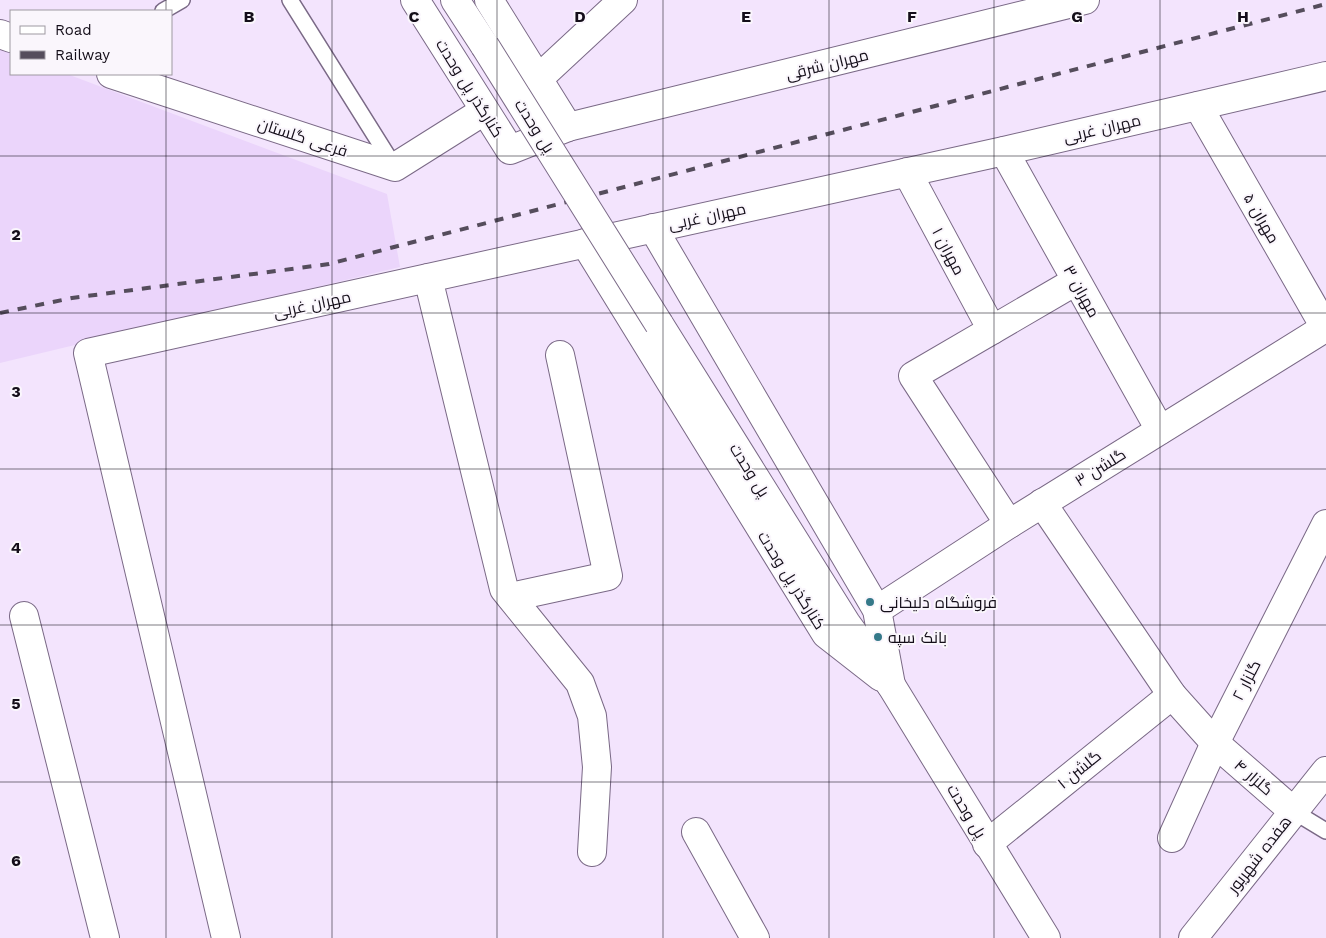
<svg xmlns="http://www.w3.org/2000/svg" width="1326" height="938" viewBox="0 0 1326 938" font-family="'Work Sans',Cairo,sans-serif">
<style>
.built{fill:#ebd5fb}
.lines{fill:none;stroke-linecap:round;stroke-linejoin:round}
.service-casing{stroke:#7a6986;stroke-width:18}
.minor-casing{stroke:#7a6986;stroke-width:30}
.tertiary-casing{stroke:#7a6986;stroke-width:30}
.service{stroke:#fff;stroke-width:15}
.minor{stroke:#fff;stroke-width:28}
.tertiary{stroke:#fff;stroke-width:28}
.rail{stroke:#554d5c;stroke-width:4;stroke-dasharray:9 9;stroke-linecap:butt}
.tertiary-bridge-casing{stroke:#7a6986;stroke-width:30;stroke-linecap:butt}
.tertiary-bridge{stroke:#fff;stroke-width:28}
.grid{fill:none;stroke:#140e19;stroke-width:1;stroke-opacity:0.55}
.poi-dot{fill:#357989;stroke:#faf6fc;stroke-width:2}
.labels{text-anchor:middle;stroke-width:4;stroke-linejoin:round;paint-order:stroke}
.street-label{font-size:16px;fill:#140e19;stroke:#faf6fc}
.poi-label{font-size:16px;fill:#140e19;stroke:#faf6fc;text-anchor:start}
.grid-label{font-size:16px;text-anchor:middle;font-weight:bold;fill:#140e19;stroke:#faf6fc;stroke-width:4;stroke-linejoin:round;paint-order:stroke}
</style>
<rect width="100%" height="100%" fill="#f3e4fd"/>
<polygon class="built" points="0,49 11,53 11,74 67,74 387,194 400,267 0,363"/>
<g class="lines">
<g class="service-casing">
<g id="service">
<polyline points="290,0 394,166"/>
<polyline points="163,11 182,0"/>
<polyline points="1293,811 1326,831"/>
</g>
</g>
<g class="minor-casing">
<g id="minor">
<polyline points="415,0 510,150 568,127 1085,0"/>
<polyline points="489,0 568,127"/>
<polyline points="0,34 11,38"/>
<polyline points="111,74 395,167 484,111"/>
<polyline points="538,79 623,0"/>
<polyline points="1198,106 1326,329"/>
<polyline points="1004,151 1160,430"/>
<polyline points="907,172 992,330"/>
<polyline points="653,228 877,610 891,685"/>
<polyline points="585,243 826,634 881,677"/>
<polyline points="428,278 504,589 580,683 592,716 597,767 592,852"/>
<polyline points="1042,503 1172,695 1215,743 1293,811"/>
<polyline points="1009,524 913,376 1076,281"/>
<polyline points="511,597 608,576 560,355"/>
<polyline points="877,610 1009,524 1325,328"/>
<polyline points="24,616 105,938"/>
<polyline points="696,832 755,938"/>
<polyline points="1172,838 1215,743 1326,524"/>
<polyline points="987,844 1172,695"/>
<polyline points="226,938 88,353 1004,151 1326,76"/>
</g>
</g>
<g class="tertiary-casing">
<g id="tertiary">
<polyline points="455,0 485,46"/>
<polyline points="659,324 846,623 891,685 1046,938"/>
<polyline points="1193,938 1326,771"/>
</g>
</g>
<use href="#service" class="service"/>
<use href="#minor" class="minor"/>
<use href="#tertiary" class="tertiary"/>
<polyline class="rail" points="0,313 72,298 329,264 1326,4"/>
<g class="tertiary-bridge-casing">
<polyline id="tertiary-bridge" points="485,46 659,324"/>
</g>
<use href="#tertiary-bridge" class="tertiary-bridge"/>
</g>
<path class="grid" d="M 166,0 L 166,11M 332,0 L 332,938M 497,0 L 497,938M 663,0 L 663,938M 829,0 L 829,938M 994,0 L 994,938M 1160,0 L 1160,938M 166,74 L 166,938M 0,156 L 1326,156M 0,313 L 1326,313M 0,469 L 1326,469M 0,625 L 1326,625M 0,782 L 1326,782"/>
<g class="poi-dot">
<circle cx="870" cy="602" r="5"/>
<circle cx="878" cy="637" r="5"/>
</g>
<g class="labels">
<g class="street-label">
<text transform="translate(827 64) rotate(-14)" y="6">مهران شرقی</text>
<text transform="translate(470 88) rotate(58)" y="6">کنارگذر پل وحدت</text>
<text transform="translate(535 126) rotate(58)" y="6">پل وحدت</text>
<text transform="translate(1102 128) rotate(-13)" y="6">مهران غربی</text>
<text transform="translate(303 137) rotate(18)" y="6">فرعی گلستان</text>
<text transform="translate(707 216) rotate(-12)" y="6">مهران غربی</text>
<text transform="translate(1262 218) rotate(60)" y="6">مهران ۵</text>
<text transform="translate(949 251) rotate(62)" y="6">مهران ۱</text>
<text transform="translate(1082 291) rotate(61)" y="6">مهران ۳</text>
<text transform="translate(312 304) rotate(-12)" y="6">مهران غربی</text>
<text transform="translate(1100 467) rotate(-32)" y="6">گلشن ۳</text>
<text transform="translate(750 470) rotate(58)" y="6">پل وحدت</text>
<text transform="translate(792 580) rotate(58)" y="6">کنارگذر پل وحدت</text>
<text transform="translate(1246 680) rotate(-63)" y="6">گلزار ۲</text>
<text transform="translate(1079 769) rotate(-39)" y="6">گلشن ۱</text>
<text transform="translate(1254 777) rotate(41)" y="6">گلزار ۴</text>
<text transform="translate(967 811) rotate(59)" y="6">پل وحدت</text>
<text transform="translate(1259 854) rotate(-52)" y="6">هفده شهریور</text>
</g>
<g class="poi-label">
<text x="880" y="608">فروشگاه دلیخانی</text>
<text x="888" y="643">بانک سپه</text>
</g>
</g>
<g class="grid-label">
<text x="249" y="22">B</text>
<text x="414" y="22">C</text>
<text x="580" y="22">D</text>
<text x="746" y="22">E</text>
<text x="912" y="22">F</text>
<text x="1077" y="22">G</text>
<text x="1243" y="22">H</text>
<text x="16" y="240">2</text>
<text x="16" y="397">3</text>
<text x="16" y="553">4</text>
<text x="16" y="709">5</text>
<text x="16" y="866">6</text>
</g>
<rect x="10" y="10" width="162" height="65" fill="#faf6fc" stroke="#9e99a1"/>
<rect x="20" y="26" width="25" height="8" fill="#ffffff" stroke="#9e99a1"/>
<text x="55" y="35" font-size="15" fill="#140e19">Road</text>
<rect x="20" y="51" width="25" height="8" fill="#554d5c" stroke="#9e99a1"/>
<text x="55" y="60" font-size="15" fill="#140e19">Railway</text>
</svg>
